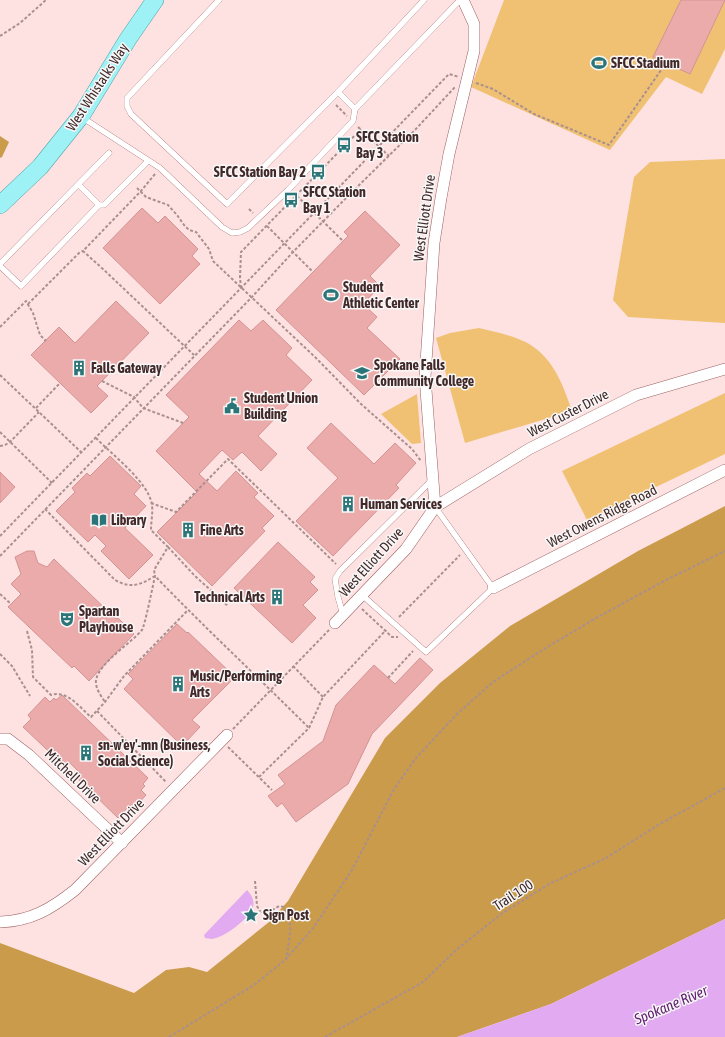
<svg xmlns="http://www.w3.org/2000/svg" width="725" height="1037" viewBox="0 0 725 1037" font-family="'Asap Condensed',sans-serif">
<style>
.green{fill:#f0c173}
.forest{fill:#ca9b4a}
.water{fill:#e2aaf1}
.building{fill:#ecabab;stroke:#d39393}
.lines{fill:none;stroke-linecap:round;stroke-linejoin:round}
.lane-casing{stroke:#9d6162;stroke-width:6}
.street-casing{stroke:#9d6162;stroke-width:12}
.primary-casing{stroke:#54a4a8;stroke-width:18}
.path{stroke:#aa8f8f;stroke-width:2;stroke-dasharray:3 2;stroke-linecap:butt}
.lane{stroke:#fff;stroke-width:5.5}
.street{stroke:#fff;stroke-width:11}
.primary{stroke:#9ef1f4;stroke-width:17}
.labels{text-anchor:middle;stroke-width:3;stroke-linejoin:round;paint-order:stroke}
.poi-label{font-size:14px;font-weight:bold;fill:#422828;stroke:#f7f7f7;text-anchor:start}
.street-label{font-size:14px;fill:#422828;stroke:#f7f7f7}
.water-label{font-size:15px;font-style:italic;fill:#5f1d6f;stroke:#f7f7f7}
</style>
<rect width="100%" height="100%" fill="#fee2e2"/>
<g class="green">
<polygon points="504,0 725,0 725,49 702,94 666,77 610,150 471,87"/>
<polygon points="725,159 725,323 628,317 613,300 634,177 650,162"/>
<path d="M 479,328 C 496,332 521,337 535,348 C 556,364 564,388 572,411 L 465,443 L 436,338 L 450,333 Z"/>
<polygon points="725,393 725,454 587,520 562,471"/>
<polygon points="417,394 421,443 412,444 381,414"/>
</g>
<g class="forest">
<polygon points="0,136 9,142 2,157 0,158"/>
<polygon points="725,506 725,919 551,1004 457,1037 0,1037 0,943 134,993 166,970 189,967 207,972 269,922 288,901 385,738 440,683 510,626 638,551"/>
</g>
<g class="water">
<path d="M 247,890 C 251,894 255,901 253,907 C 250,918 223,939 211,939 C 210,939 205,938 205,938 L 204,935 Z"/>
<polygon points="725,919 725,1037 457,1037 551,1004"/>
</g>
<g class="building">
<polygon points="681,0 725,0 690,74 653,57"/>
<polygon points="142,208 158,223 165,216 198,249 192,256 200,264 160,304 103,248"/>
<polygon points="365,211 400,245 370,276 380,286 363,304 377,317 367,328 400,359 364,395 276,310 348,236 344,232"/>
<polygon points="116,301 149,333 97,386 108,396 91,413 31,355 59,327 75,343"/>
<polygon points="239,320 251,331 263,320 292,348 286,355 312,380 258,436 277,454 261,471 242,452 233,460 222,450 199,474 217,491 236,471 258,493 254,497 274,516 262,528 265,531 212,586 157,532 197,492 156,451 189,417 166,395"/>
<polygon points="331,423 374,464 395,443 416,463 396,485 399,488 333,556 296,521 338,478 307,448"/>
<polygon points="110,456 141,486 134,494 146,506 125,528 153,555 129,579 101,551 106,546 95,535 88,542 56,511 75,492 72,488 87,473 90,476"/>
<polygon points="0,472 15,487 0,503"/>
<polygon points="278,542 315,577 310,582 318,590 303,605 316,618 292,643 234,588"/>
<polygon points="27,551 34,551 38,563 47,567 54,559 116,619 118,618 134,634 89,681 74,666 72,668 8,607 21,594 11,584 21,574 15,557"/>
<polygon points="177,624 187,633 188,632 235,677 192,720 200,727 182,746 124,689 133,679 128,674"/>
<polygon points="420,658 433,670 372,734 348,784 296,822 282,803 277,807 268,796 285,784 278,775 323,741 336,705 374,665 395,684"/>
<polygon points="62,695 148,778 143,784 145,786 141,790 146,795 134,808 130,805 118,818 78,779 82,775 70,763 65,767 23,727 31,719 28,715 45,697 50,702 54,698 56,700"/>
</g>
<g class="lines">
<g class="lane-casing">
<g id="lane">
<polyline points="219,0 127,98 127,106 131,114 227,204 338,92 424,0"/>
<polyline points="338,92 355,109"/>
<polyline points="83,118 160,168 222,227 232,233 240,232 248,228 288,190 353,121 355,109 460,0"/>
<polyline points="79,185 99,205 104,205 148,161"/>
<polyline points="0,264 109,153"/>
<polyline points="0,266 21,286 99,205"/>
<polyline points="362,595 426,652 493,588 435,507"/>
<polyline points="343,615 338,597 335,579 340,571 433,479"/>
</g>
</g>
<g class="street-casing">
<g id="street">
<polyline points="435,507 529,449 636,395 725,369"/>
<polyline points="493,588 725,470"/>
<polyline points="335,623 406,549 435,507 425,377 434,243 441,198 449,154 474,51 474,24 463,0"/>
<polyline points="0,739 8,739 29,755 122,843"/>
<path d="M 0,922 C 31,921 51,909 75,890 L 227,735"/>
</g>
</g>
<g class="primary-casing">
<polyline id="primary" points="0,205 40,167 81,116 128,39 155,0"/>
</g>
<g class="path">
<polyline points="0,36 20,23 46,0"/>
<polyline points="476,83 493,89 534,114 609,145 666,63"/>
<polyline points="336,105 347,116"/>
<polyline points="358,127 389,156"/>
<polyline points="155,174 141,191 83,251 104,270 194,355"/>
<polyline points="137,188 146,197 168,205 177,215 184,225 189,230 196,232 209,249 213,261 315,357 361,404 412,449 421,461"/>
<polyline points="297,196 343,241"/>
<polyline points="249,209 253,213"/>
<polyline points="267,226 313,272"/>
<polyline points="241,288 240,277 241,252 361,129"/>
<polyline points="28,304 79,253 83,251"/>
<polyline points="0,327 26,301 33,313 40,335 46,341"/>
<polyline points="0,375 81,452"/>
<polyline points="102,381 134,397 143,408 183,423"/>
<polyline points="36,408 60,383"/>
<polyline points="0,432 52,483"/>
<path d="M 96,438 C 111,454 149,482 152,505 C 153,513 151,522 151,530 L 168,547 L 154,570 L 155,576 C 153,585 145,625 142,630 C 131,643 99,663 96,680 C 95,688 101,696 105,702"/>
<polyline points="0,446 5,445 10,442 39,412"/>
<polyline points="151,503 176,512 228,459 336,564"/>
<path d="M 45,509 L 115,580 C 131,589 140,585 155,576 C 205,628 258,677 309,728"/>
<polyline points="0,536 449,74 459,77"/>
<polyline points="168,547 195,576 228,606"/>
<polyline points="0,556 251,298 293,252 349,195 414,131 455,87"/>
<polyline points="0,594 11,604"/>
<polyline points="362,609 392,637 398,637"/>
<polyline points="399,617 460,555"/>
<path d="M 27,631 L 32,650 L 33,677 L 51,695 C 68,690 79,707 91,717 L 105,702 L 124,676 L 188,610"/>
<polyline points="0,654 12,666 30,696"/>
<polyline points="293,666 323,697"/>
<polyline points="388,678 413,651"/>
<polyline points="97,711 166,782"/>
<polyline points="233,729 329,630"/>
<polyline points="228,747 272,790"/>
<polyline points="259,777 309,728 323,697 386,630"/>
<path d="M 255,881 L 257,906 L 261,913 L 267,913 L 279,906 L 284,907 C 284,913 287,914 289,919 C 292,926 288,951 286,959"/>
<polyline points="169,1037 254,985 285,960 314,927 352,870 393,791 415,759 457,714 493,682 544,649 596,618 666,580 725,551"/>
<polyline points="325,1037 423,982 456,950 501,914 551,883 606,858 658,825 725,788"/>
</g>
<use href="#lane" class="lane"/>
<use href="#street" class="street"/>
<use href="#primary" class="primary"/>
</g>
<defs>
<g id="stadium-bare" transform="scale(1.2)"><path d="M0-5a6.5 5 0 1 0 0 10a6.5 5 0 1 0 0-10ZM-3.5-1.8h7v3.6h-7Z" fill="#2b7578" stroke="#f7f7f7" stroke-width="2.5" paint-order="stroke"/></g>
<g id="bus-bare" transform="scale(1.2)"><path d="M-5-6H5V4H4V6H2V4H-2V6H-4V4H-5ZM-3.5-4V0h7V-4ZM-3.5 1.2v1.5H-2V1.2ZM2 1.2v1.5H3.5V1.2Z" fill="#2b7578" stroke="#f7f7f7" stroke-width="2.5" paint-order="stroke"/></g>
<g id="building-bare" transform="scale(1.2)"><path d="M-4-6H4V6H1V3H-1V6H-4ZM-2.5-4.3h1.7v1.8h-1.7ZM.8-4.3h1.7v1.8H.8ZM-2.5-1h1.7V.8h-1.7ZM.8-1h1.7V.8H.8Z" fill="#2b7578" stroke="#f7f7f7" stroke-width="2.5" paint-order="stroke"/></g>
<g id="university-bare" transform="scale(1.2)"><path d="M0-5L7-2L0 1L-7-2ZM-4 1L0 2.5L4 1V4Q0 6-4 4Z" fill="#2b7578" stroke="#f7f7f7" stroke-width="2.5" paint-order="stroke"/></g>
<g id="civic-bare" transform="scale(1.2)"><path d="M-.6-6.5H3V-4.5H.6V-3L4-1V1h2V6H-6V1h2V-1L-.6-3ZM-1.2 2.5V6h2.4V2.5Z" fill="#2b7578" stroke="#f7f7f7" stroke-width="2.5" paint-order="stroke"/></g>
<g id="library-bare" transform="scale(1.2)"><path d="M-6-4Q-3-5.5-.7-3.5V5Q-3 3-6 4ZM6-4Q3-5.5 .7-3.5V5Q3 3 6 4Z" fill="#2b7578" stroke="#f7f7f7" stroke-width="2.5" paint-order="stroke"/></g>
<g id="theatre-bare" transform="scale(1.2)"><path d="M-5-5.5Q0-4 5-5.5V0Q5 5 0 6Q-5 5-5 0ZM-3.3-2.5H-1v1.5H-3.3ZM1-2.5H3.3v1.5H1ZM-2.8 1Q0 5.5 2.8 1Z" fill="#2b7578" stroke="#f7f7f7" stroke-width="2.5" paint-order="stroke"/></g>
<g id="sight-bare" transform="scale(1.2)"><path d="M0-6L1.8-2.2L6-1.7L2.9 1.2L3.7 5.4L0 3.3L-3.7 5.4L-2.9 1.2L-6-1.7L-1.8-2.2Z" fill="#2b7578" stroke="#f7f7f7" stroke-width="2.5" paint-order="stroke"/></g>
</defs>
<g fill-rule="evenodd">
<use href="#stadium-bare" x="599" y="63"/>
<use href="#bus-bare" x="344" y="145"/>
<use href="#bus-bare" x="318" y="172"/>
<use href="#bus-bare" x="291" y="200"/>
<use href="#stadium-bare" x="331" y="295"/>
<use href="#building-bare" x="79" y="368"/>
<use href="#university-bare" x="362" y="373"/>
<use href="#civic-bare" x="232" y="406"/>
<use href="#building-bare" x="348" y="504"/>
<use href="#library-bare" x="99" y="520"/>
<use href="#building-bare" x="188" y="530"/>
<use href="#building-bare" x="277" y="597"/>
<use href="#theatre-bare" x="67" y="619"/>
<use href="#building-bare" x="178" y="684"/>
<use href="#building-bare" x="86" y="753"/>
<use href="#sight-bare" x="251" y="915"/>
</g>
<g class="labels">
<g class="poi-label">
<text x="611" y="68">SFCC Stadium</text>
<text x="356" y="142">SFCC Station<tspan x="356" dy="16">Bay 3</tspan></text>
<text x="306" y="177" text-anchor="end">SFCC Station Bay 2</text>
<text x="303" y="197">SFCC Station<tspan x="303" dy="16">Bay 1</tspan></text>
<text x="343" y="292">Student<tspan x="343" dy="16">Athletic Center</tspan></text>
<text x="374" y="370">Spokane Falls<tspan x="374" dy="16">Community College</tspan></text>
<text x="91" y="373">Falls Gateway</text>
<text x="244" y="403">Student Union<tspan x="244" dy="16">Building</tspan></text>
<text x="360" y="509">Human Services</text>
<text x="111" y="525">Library</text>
<text x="200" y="535">Fine Arts</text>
<text x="265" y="602" text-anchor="end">Technical Arts</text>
<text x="79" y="616">Spartan<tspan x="79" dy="16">Playhouse</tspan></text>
<text x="190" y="681">Music/Performing<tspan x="190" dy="16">Arts</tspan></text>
<text x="98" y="750">sn-w'ey'-mn (Business,<tspan x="98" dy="16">Social Science)</tspan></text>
<text x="263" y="920">Sign Post</text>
</g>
<g class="street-label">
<text transform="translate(97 87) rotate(-57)" y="5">West Whistalks Way</text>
<text transform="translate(424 218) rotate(-82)" y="5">West Elliott Drive</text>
<text transform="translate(568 413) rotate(-27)" y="5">West Custer Drive</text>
<text transform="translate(602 516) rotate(-27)" y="5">West Owens Ridge Road</text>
<text transform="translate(371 562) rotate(-48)" y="5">West Elliott Drive</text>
<text transform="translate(73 776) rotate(44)" y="5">Mitchell Drive</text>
<text transform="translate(111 832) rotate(-46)" y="5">West Elliott Drive</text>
<text transform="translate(513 895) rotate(-33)" y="5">Trail 100</text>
</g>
<g class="water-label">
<text transform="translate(671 1005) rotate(-23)" y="5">Spokane River</text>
</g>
</g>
</svg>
